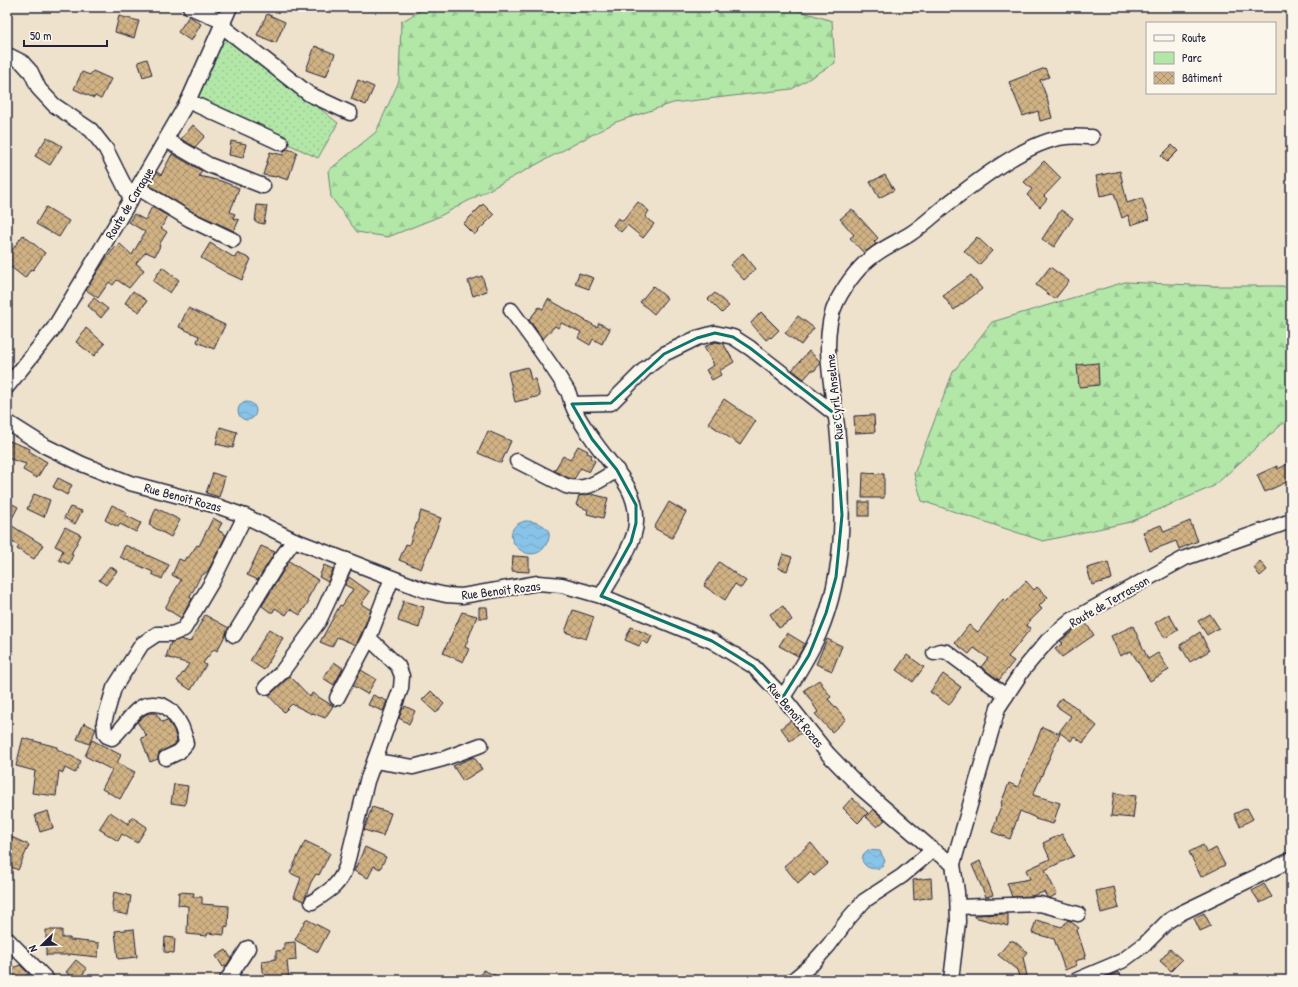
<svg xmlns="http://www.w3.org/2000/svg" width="1298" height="987" viewBox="0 0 1298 987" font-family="'Patrick Hand',sans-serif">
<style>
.green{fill:url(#green-dots);stroke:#6a8472}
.forest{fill:url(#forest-firs);stroke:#6a8472}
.water{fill:url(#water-waves);stroke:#5f83a3}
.building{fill:url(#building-cross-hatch);stroke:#22223b}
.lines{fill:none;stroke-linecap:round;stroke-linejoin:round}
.minor-casing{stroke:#22223b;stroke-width:17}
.minor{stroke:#fbf7ec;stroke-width:14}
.marked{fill:none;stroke:#0f766e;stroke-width:3;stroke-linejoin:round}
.labels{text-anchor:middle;stroke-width:4;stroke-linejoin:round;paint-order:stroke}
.street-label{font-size:13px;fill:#22223b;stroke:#fbf7ec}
</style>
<defs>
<pattern id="green-dots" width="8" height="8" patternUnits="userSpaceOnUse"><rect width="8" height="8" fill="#b3e7a8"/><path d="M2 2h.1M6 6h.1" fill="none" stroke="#9ac692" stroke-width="1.8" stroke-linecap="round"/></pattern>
<pattern id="forest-firs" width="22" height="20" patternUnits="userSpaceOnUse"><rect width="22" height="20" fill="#b3e7a8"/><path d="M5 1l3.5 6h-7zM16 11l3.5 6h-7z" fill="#9ac692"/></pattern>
<pattern id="water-waves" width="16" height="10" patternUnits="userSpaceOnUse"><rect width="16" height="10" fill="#88c4e8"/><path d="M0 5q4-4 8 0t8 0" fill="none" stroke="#75a8c8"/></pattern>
<pattern id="building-cross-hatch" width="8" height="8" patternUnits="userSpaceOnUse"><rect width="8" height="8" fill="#d0b284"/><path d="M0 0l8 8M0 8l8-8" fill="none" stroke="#a8906d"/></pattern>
</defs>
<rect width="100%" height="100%" fill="#eee2cd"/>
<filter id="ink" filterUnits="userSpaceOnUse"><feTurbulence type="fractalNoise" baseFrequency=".025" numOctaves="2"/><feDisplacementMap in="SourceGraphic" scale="8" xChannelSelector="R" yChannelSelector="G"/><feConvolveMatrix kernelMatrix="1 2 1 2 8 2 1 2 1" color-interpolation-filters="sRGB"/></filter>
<g filter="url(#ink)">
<polygon class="green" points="224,33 338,123 318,158 195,100"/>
<g class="forest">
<polygon points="427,7 788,7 832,21 835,63 792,89 673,103 616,122 438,217 388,237 357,232 331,197 328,171 376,132 399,81 401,22"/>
<polygon points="1125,282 1215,286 1283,286 1291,290 1291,416 1214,486 1130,522 1043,541 922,501 914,474 953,372 992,322"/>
</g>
<g class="water">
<circle cx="247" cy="411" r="9"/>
<path d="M 525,521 C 536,521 554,526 548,541 C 546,544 545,547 543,549 C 525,567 493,530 525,521 Z"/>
<path d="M 868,850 L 880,851 L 885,861 L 882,867 C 868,874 854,859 868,850 Z"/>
</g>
<g class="building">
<polygon points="267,14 285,22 276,43 257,35"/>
<polygon points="119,16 139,21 134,38 115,32"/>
<polygon points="189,16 201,24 191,41 178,32"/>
<polygon points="315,46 335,54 326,77 306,70"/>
<polygon points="147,59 152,74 143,77 138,62"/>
<polygon points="1045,68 1049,77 1040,80 1047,98 1052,118 1040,121 1038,111 1023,116 1009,82"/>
<polygon points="93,71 111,79 101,99 95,96 94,98 74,89 82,72 90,75"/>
<polygon points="358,80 374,87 366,105 351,99"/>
<polygon points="193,125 205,136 195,147 181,139"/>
<polygon points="47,137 62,146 50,165 35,156"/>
<polygon points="231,141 246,144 243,158 229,155"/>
<polygon points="1172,145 1178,151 1167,162 1161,156"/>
<polygon points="287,149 297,152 288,180 276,176 276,177 263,175 270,152 283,155 284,151"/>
<polygon points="172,154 202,171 199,176 221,181 239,188 230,212 235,214 233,218 239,220 234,231 193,212 149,185 157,172 161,175"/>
<polygon points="1044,161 1061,178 1044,196 1047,199 1040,207 1027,195 1032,189 1024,182"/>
<polygon points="1120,171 1127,203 1142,198 1149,219 1131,225 1128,215 1122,218 1114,193 1100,196 1096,176"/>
<polygon points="885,175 894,190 879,198 870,182"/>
<polygon points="638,202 649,211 645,217 654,224 643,238 627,225 621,232 613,225 618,218 623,221"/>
<polygon points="483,204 494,215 474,235 463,224"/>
<polygon points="257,205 267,206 264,224 255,222"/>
<polygon points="46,207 69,221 59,237 36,224"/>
<polygon points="152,207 168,216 161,228 167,232 159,245 160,246 155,256 146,252 136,263 144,270 129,288 117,280 113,285 109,282 98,298 86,290 107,257 119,243 132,255 145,232 129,222 134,214 145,220"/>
<polygon points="852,209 878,238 874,242 876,244 864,253 850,238 854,235 840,219"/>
<polygon points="1061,210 1073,218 1054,247 1042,239"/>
<polygon points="23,235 45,253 33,270 31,269 25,278 7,264 7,257"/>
<polygon points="977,237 992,251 979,265 964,251"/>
<polygon points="210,243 235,258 237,253 251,259 242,280 227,273 201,258"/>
<polygon points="743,253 756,269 744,280 730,265"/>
<polygon points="162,267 179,280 170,293 153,281"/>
<polygon points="1050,267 1069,281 1055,299 1036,285"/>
<polygon points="579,273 594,278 589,289 575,284"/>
<polygon points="971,275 982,289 954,310 943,296"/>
<polygon points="482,276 487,291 473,296 468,281"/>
<polygon points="653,286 667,298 654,314 640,302"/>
<polygon points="133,291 147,301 139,312 125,303"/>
<polygon points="715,293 729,306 722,313 708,299"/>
<polygon points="94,298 108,309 101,318 88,306"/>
<polygon points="548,299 597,327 599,323 610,329 602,344 593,339 590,345 578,338 581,332 561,323 558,328 555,326 543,339 529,320 539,307 543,309"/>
<polygon points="188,308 225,325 214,349 197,342 199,336 179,327"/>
<polygon points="761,312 779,330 771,338 770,337 766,340 751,323"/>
<polygon points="798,316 814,328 801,345 785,333"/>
<polygon points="86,328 105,344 94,356 76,342"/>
<polygon points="715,342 723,343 734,362 719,371 721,375 712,380 706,370 714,365 704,347"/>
<polygon points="809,351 820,361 820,364 814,371 812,370 804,379 792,370"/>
<polygon points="1098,363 1099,385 1079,387 1077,365"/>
<polygon points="528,367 531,380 535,379 540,396 515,402 508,372"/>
<polygon points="724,399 756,421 740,445 708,423"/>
<polygon points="874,415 875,432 855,433 854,416"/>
<polygon points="220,427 237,432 233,448 216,444"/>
<polygon points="488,431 511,441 501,463 478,453"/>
<polygon points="7,440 30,449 29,451 47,462 37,478 23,470 26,464 7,458"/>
<polygon points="578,446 588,451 587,453 592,455 590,458 595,461 589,472 581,468 574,479 569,478 554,471 563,456 570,460"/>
<polygon points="1291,462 1291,480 1265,492 1257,475 1277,466 1278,469"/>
<polygon points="213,473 225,477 219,497 206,493"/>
<polygon points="863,473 884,474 884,498 862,498"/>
<polygon points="58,478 72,485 67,495 53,487"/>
<polygon points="34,494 50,500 44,517 27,509"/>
<polygon points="591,494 608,498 603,518 587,514 588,510 576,505 579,496"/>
<polygon points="7,501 18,507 9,524 43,545 34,559 17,549 19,546 7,539"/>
<polygon points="669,502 686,512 672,538 654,528"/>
<rect x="859" y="502" width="10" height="14"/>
<polygon points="112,505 126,512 125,515 141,523 136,532 120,524 118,527 105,520"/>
<polygon points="70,507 82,511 75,524 64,518"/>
<polygon points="156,508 180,520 171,537 149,525"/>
<polygon points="421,511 441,518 421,569 399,560 406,544 409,545"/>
<polygon points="213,518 222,523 218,530 226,535 208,571 200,577 190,597 192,599 181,618 165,608 181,580 172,575 179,559 184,561 186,557 188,558 197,545 199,546"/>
<polygon points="1190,521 1198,541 1179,549 1176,541 1150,551 1143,532 1161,525 1164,532"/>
<polygon points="65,527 81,535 71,554 73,555 69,564 59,560 63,550 55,546"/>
<polygon points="125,545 169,565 162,579 152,574 153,572 120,557"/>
<polygon points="261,546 275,552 258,580 247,575"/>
<polygon points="783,554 792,557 787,571 778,568"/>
<polygon points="513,556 529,557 529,572 512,571"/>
<polygon points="289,561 318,580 307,600 309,601 300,615 290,609 286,615 275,608 273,612 270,612 262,606"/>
<polygon points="1260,561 1267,570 1260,576 1254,568"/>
<polygon points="719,562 746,581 741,588 735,584 725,600 704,586"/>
<polygon points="1108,562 1112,579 1092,585 1087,568"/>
<polygon points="324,565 333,569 328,582 319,577"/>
<polygon points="110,566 117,571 106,585 99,580"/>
<polygon points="349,577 370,592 361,604 371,610 361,634 356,645 337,637 332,647 320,642 340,605 342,606 353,589 345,585"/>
<polygon points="1026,581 1034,590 1037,587 1048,597 1039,606 1042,609 1026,625 1031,628 1008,657 1014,661 999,680 981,667 988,658 974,648 969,654 955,643 969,625 978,632 1003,599 1006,602"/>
<polygon points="403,601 424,607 419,628 398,621"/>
<polygon points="783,606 792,620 779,628 770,614"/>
<polygon points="479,607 487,607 488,618 479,618"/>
<polygon points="573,610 594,617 586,639 565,632"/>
<polygon points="462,612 477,616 465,647 469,649 463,662 443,653"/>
<polygon points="1169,614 1178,630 1165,638 1155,623"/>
<polygon points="1210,614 1219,628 1207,635 1198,621"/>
<polygon points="205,615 229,628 217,651 214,649 203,663 206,665 191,690 177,681 189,664 166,657 171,642 181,639 190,642"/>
<polygon points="1085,622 1094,635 1062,657 1055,649 1063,643 1060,641 1072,632 1072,631 1077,627"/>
<polygon points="1133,626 1148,659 1158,653 1169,670 1150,681 1131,651 1120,656 1111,636"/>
<polygon points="631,627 652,636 648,644 642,641 639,646 625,640"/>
<polygon points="269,629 283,638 264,670 250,661"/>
<polygon points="1200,632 1209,651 1190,662 1180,645"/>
<polygon points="787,633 805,644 798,656 779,646"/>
<polygon points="827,639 842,646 832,671 816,664"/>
<polygon points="907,655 924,667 913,682 896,670"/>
<polygon points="334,662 343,668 334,685 323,678"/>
<polygon points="361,670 376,679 367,694 353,686"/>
<polygon points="943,674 961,687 949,705 930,692"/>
<polygon points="290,676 310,697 312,693 333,706 325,718 313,713 312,714 292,704 284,712 268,695 272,693"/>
<polygon points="819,680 831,697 828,699 846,719 832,732 815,714 818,712 804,690"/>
<polygon points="431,691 444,704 436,713 422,700"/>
<polygon points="373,695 387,701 383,711 368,705"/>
<polygon points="1061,698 1074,706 1097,726 1083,743 1074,736 1071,741 1059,732 1071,716 1056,706"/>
<polygon points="405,706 415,711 409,724 399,718 403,708 404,709"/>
<polygon points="149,713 156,713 162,722 167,720 174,730 177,741 174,745 159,753 158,759 150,762 141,738 147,736 137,722 145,715"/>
<polygon points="791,720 801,733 790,741 781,728"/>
<polygon points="84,723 96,729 89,744 77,739"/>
<polygon points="1042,727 1060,734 1033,795 1060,803 1053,824 1035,819 1036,818 1020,811 1010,839 992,832 997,819 996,819 1002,804 1001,803 1009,783 1018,787"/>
<polygon points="23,738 57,747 57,749 81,761 75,773 65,768 63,773 59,771 56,796 32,793 35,771 16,766"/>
<polygon points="92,740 121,755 117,763 135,772 120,799 102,789 112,770 85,756"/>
<polygon points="474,757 482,769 463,781 453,766"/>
<polygon points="174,784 188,786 185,805 171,803"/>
<polygon points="1114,793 1136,796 1133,818 1111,816"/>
<polygon points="852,798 868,813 858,823 843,808"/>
<polygon points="372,807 391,813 383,836 364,830"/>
<polygon points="1247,808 1253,819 1240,826 1234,814"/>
<polygon points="873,809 885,820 877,827 866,817"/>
<polygon points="48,811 53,828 40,832 35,815"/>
<polygon points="110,812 128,824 132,817 147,827 137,843 122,834 118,841 99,829"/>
<polygon points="1062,834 1074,856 1045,870 1057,894 1050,898 1047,897 1044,892 1032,896 1012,897 1007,883 1030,879 1026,870 1050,859 1043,843"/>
<polygon points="7,835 29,845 18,870 7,865"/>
<polygon points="305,841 330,853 319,875 316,874 311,882 304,901 294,897 301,878 290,873"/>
<polygon points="811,843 828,864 814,876 810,872 798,883 784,866"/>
<polygon points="1203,845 1207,853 1216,848 1225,865 1201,877 1189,852"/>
<polygon points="365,847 386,857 380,869 374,866 368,878 354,871"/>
<polygon points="980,861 993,895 986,897 972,865"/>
<polygon points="931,878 932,897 914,900 913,880"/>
<polygon points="1264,884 1272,897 1260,903 1252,891"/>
<polygon points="1114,887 1119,908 1101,913 1096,891"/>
<polygon points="114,892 131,896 128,915 113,912 112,904"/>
<polygon points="179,892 194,893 193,897 202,897 202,904 229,906 228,927 225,926 224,935 208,933 207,936 187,934 188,906 178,905"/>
<polygon points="1204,913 1211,926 1200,931 1194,918"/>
<polygon points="1008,914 1008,926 974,917 974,915"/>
<polygon points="306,919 329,931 318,952 295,940"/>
<polygon points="1036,920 1062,927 1068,920 1070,921 1079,928 1077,930 1086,958 1075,961 1077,965 1065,970 1054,939 1032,933"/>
<polygon points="134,929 137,957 118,959 115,931"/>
<polygon points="46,930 62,930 62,938 70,938 70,940 99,943 98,957 69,954 70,955 46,955"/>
<polygon points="165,937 175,938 174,953 164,952"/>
<polygon points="1010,941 1014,941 1027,952 1023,957 1027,976 1019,977 1017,970 998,955"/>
<polygon points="295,942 296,960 287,961 289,980 264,980 262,961 276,959 276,951 284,950 284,943"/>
<polygon points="1170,949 1182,960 1171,971 1160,961"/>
<polygon points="226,950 231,958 227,965 223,967 216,956"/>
<polygon points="76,960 87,969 78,980 75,980 66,972"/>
<polygon points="20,965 29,974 14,980 10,969"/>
<polygon points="483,970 506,980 479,980"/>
<polygon points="1119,972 1123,980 1099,980"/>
</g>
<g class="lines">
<g class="minor-casing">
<g id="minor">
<polyline points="190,7 224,22"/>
<polyline points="222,26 309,94 350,113"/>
<polyline points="7,57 10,56 22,62 31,72 39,89 54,105 91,130 106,149 131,199"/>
<polyline points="188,101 281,143"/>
<polyline points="166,140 209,165 263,186"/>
<polyline points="138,188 189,219 233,240"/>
<path d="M 511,310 C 530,336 550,362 567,390 C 570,394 570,399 572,404 C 576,416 585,428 592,438 C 609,465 638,486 636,522 C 636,543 612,577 601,596"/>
<polyline points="7,387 54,328 131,199 188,101 230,7"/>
<polyline points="572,404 611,403 646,368 664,354 697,338 715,333 733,337 750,348 835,414"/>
<polyline points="7,422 45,446 82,464 130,483 217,506 245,516 294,540 424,590 446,595 462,596 538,583 562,585 601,596 712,641 753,666 783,697 828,754 861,788 933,850 953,864"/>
<path d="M 517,461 L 566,486 C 587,492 600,480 617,470"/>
<polyline points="234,635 281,558 294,540"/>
<polyline points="934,653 940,651 947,652 1006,696"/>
<polyline points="266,687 281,673 319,621 347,560"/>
<path d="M 783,697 C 796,677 809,656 819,634 C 847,569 844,495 837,426 C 833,390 819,336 837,301 C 846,284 860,265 876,254 C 887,246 899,241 910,234 C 924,225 937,212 950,202 C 980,179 1028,141 1066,137 C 1075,136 1083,137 1092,137"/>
<polyline points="337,698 369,638 392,578"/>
<path d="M 166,758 L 179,752 L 186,744 C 185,731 180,721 171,711 C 166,706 161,704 154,704 C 133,703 126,728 112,738 L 107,736 L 105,733 L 104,722 L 114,688 L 142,644 L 157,634 L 172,634 L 184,629 L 213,580 L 245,516"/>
<polyline points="375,761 413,767 443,759 481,745"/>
<path d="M 312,902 C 329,891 338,887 346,867 L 367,781 L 401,688 L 402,676 L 398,666 L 369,638"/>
<polyline points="958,907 1040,904 1078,914"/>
<polyline points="7,939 47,980"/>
<polyline points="227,980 248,948"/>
<polyline points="793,980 812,964 829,945 849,918 864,901 902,876 933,850"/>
<polyline points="951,980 958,922 957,892 953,864 998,708 1023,670 1048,640 1072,620 1185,558 1291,521"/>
<polyline points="1077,980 1122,961 1145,944 1168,921 1181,913 1291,860"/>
</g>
</g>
<use href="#minor" class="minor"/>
</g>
</g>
<path class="marked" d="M 715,333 L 733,337 L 750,348 L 835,414 L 842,515 L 836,577 L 826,613 L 809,655 L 783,697 L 753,666 L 712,641 L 601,596 L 631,542 L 636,523 L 636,505 L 617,470 L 592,439 L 572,404 L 611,403 L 664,354 L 697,338 Z"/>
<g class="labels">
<g class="street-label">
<text transform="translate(129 203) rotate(-59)" y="5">Route de Caraque</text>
<text transform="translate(834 397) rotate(-96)" y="5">Rue Cyril Anselme</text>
<text transform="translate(183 497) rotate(15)" y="5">Rue Benoît Rozas</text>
<text transform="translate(501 590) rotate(-7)" y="5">Rue Benoît Rozas</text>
<text transform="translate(1109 601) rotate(-30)" y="5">Route de Terrasson</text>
<text transform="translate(796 715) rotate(50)" y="5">Rue Benoît Rozas</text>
</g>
</g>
<rect width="1298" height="987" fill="none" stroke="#fbf7ec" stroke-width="24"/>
<rect x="12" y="12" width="1274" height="963" fill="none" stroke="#22223b" stroke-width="1.5" filter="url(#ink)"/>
<rect x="1146" y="22" width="130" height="72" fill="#fbf7ec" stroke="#a4a2a5"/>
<rect x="1154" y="35" width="20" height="6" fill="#fbf7ec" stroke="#a4a2a5"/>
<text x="1182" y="42" font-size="12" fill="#22223b">Route</text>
<rect x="1154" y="52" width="20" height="12" fill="#b3e7a8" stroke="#a4a2a5"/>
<text x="1182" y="62" font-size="12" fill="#22223b">Parc</text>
<rect x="1154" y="72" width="20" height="12" fill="url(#building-cross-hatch)" stroke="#a4a2a5"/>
<text x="1182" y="82" font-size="12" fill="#22223b">Bâtiment</text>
<g transform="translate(42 945) rotate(247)" stroke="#fbf7ec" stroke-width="3" paint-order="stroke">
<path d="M0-3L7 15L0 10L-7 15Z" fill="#22223b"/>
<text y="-6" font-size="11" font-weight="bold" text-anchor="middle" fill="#22223b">N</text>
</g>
<path d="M24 40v6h83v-6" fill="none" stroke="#22223b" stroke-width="2"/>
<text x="30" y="40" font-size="12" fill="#22223b" stroke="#fbf7ec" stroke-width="3" paint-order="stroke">50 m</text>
</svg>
